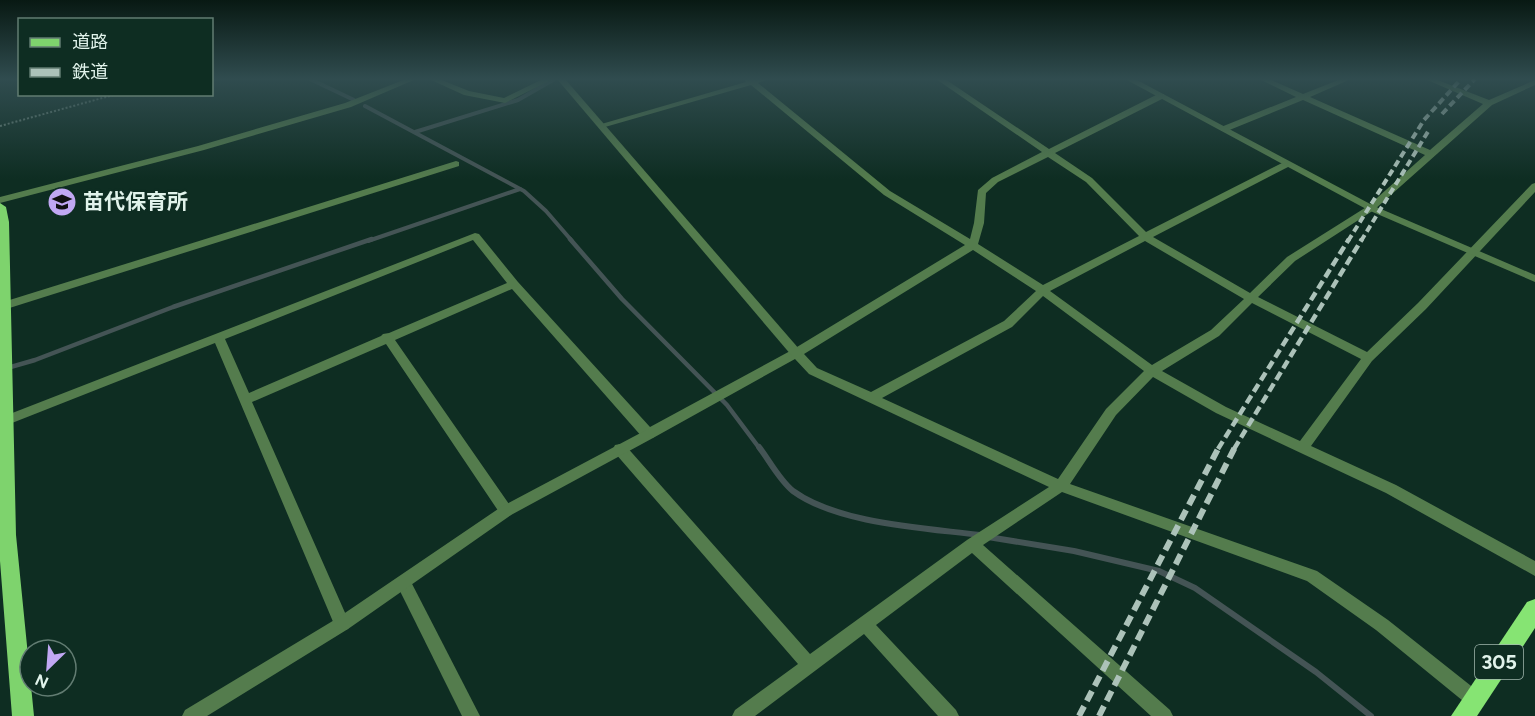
<svg xmlns="http://www.w3.org/2000/svg" width="1535" height="716" viewBox="0 0 1535 716" font-family="Figtree,'Noto Sans JP',sans-serif">
<style>
.lines{fill:none;stroke-linecap:round;stroke-linejoin:round}
.stream-far2{stroke:#445455;stroke-width:4}
.stream-far1{stroke:#445455;stroke-width:4.5}
.stream{stroke:#445455;stroke-width:6}
.path{stroke:#728a81;stroke-width:2;stroke-dasharray:2 2;stroke-linecap:butt}
.minor{fill:#547c4d;fill-rule:evenodd}
.tertiary{fill:#547c4d;fill-rule:evenodd}
.primary{fill:#7ed36d;fill-rule:evenodd}
.trunk{fill:#86e473;fill-rule:evenodd}
.rail-far2{stroke:#acc2b9;stroke-width:4;stroke-dasharray:7 4;stroke-linecap:butt}
.rail-far1{stroke:#acc2b9;stroke-width:4.5;stroke-dasharray:9 4.5;stroke-linecap:butt}
.rail{stroke:#acc2b9;stroke-width:6;stroke-dasharray:11 6;stroke-linecap:butt}
.labels{text-anchor:middle;stroke-width:4.5;stroke-linejoin:round;paint-order:stroke}
.shield{fill:#0e2d22;stroke:#a2b8af;stroke-width:1.5}
.shield-label{font-size:20px;font-weight:bold;fill:#e1f3eb}
.poi-label{font-size:21px;font-weight:bold;fill:#e1f3eb;stroke:#0e2d22;text-anchor:start}
</style>
<rect width="100%" height="100%" fill="#0e2d22"/>
<g class="lines">
<g class="stream-far2">
<polyline points="310,79 354,100"/>
<polyline points="365,106 524,191 546,211 572,241"/>
<polyline points="415,132 518,100 553,80"/>
<polyline points="368,241 520,189"/>
</g>
<g class="stream-far1">
<polyline points="570,239 622,299 727,405 760,449"/>
<polyline points="0,370 35,360 173,307 372,239"/>
</g>
<g class="stream">
<path d="M 759,447 C 769,460 780,481 793,491 C 838,524 926,528 980,535"/>
<polyline points="988,537 1074,551 1159,571 1195,588 1316,672 1371,716"/>
</g>
<polyline class="path" points="0,126 117,94"/>
<g class="minor">
<polygon points="406,79 416,79 351,107 204,150 0,203 0,197 198,146 345,103"/>
<polygon points="429,79 439,79 469,91 504,98 543,79 553,79 505,103 464,95"/>
<path d="M 744,79 L 768,79 L 758,83 L 890,191 L 970,239 L 974,223 L 978,190 L 992,178 L 1042,152 L 936,79 L 945,79 L 1049,149 L 1158,94 L 1164,94 L 1164,98 L 1055,153 L 1092,178 L 1146,232 L 1284,162 L 1290,162 L 1290,166 L 1153,237 L 1250,293 L 1287,257 L 1368,206 L 1425,155 L 1303,100 L 1227,131 L 1221,131 L 1221,127 L 1296,97 L 1259,79 L 1269,79 L 1303,94 L 1341,79 L 1351,79 L 1310,97 L 1430,150 L 1483,104 L 1425,79 L 1435,79 L 1489,100 L 1535,80 L 1535,85 L 1492,105 L 1374,210 L 1295,261 L 1258,297 L 1367,352 L 1418,303 L 1532,184 L 1535,183 L 1535,192 L 1426,309 L 1372,361 L 1311,446 L 1396,485 L 1535,561 L 1535,576 L 1386,493 L 1216,413 L 1153,377 L 1116,415 L 1070,484 L 1317,571 L 1388,620 L 1480,693 L 1482,699 L 1480,705 L 1474,707 L 1468,705 L 1376,630 L 1307,581 L 1062,492 L 983,545 L 1170,710 L 1173,716 L 1151,716 L 972,553 L 876,625 L 956,710 L 959,716 L 938,716 L 864,634 L 755,716 L 732,716 L 735,710 L 798,664 L 615,453 L 613,449 L 615,445 L 620,444 L 625,445 L 810,654 L 967,540 L 1049,487 L 809,374 L 795,359 L 653,438 L 643,438 L 512,289 L 395,340 L 511,507 L 513,511 L 511,515 L 506,517 L 501,515 L 386,344 L 252,402 L 350,624 L 348,629 L 342,631 L 336,629 L 334,624 L 215,343 L 12,423 L 2,423 L 1,420 L 2,417 L 475,233 L 479,234 L 518,282 L 650,427 L 792,350 L 965,245 L 884,195 L 751,85 L 605,127 L 598,125 L 746,82 ZM 1048,157 L 1086,182 L 1139,236 L 1043,285 L 978,244 L 984,223 L 986,193 L 998,182 ZM 473,240 L 507,283 L 389,333 L 383,334 L 381,336 L 249,393 L 225,339 ZM 1145,241 L 1244,299 L 1211,330 L 1152,365 L 1050,291 ZM 973,250 L 1036,291 L 1004,321 L 871,392 L 817,368 L 804,354 ZM 1043,296 L 1144,371 L 1106,409 L 1058,479 L 882,398 L 1012,327 ZM 1252,303 L 1361,359 L 1300,441 L 1226,407 L 1162,371 L 1219,336 Z"/>
<polygon points="456,161 459,162 459,166 0,311 0,303"/>
<polygon points="404,576 409,578 480,716 462,716 396,583 399,578"/>
</g>
<g class="tertiary">
<polygon points="557,79 565,79 800,350 802,353 800,356 792,356"/>
<polygon points="1125,79 1135,79 1374,206 1535,275 1535,282 1368,210"/>
<polygon points="648,429 653,430 655,434 653,438 511,515 348,629 207,716 182,716 185,710 336,619 501,507"/>
</g>
<polygon class="primary" points="0,203 6,207 9,222 16,535 34,716 12,716 0,561"/>
<polygon class="trunk" points="1535,599 1535,628 1477,716 1451,716 1527,602"/>
<g class="rail-far2">
<polyline points="1442,114 1475,79"/>
<polyline points="1348,241 1424,120 1461,79"/>
<polyline points="1361,241 1429,130"/>
</g>
<g class="rail-far1">
<polyline points="1218,449 1349,239"/>
<polyline points="1234,449 1362,239"/>
</g>
<g class="rail">
<polyline points="1079,716 1219,447"/>
<polyline points="1099,716 1235,447"/>
</g>
</g>
<linearGradient id="sky" x2="0" y2="1"><stop stop-color="#081913"/><stop offset="0.44" stop-color="#304c4f"/><stop offset="1" stop-color="#304c4f" stop-opacity="0"/></linearGradient>
<rect width="1535" height="179" fill="url(#sky)"/>
<defs>
<g id="school-disc" transform="scale(1.5)"><circle r="9.5" fill="#c1a8f3" stroke="#0e2d22"/><path d="M0-5L7-2L0 1L-7-2ZM-4 1L0 2.5L4 1V4Q0 6-4 4Z" fill="#111"/></g>
</defs>
<g fill-rule="evenodd">
<use href="#school-disc" x="62" y="202"/>
</g>
<g class="labels">
<rect class="shield" x="1475" y="645" width="48" height="34" rx="4.5"/>
<g class="shield-label">
<text x="1499" y="669">305</text>
</g>
<g class="poi-label">
<text x="83" y="209">苗代保育所</text>
</g>
</g>
<rect x="18" y="18" width="195" height="78" fill="#0e2d22" stroke="#627c72" stroke-width="1.5"/>
<rect x="30" y="38" width="30" height="9" fill="#7ed36d" stroke="#627c72" stroke-width="1.5"/>
<text x="72" y="48" font-size="18" fill="#e1f3eb">道路</text>
<rect x="30" y="68" width="30" height="9" fill="#acc2b9" stroke="#627c72" stroke-width="1.5"/>
<text x="72" y="78" font-size="18" fill="#e1f3eb">鉄道</text>
<g transform="translate(48 668) rotate(205)"><circle r="28" fill="#0e2d22" stroke="#627c72" stroke-width="1.5"/>
<path d="M0-4.5L10 22L0 15L-10 22Z" fill="#c1a8f3"/>
<text y="-9" font-size="16" font-weight="bold" text-anchor="middle" fill="#e1f3eb">N</text>
</g>
</svg>
